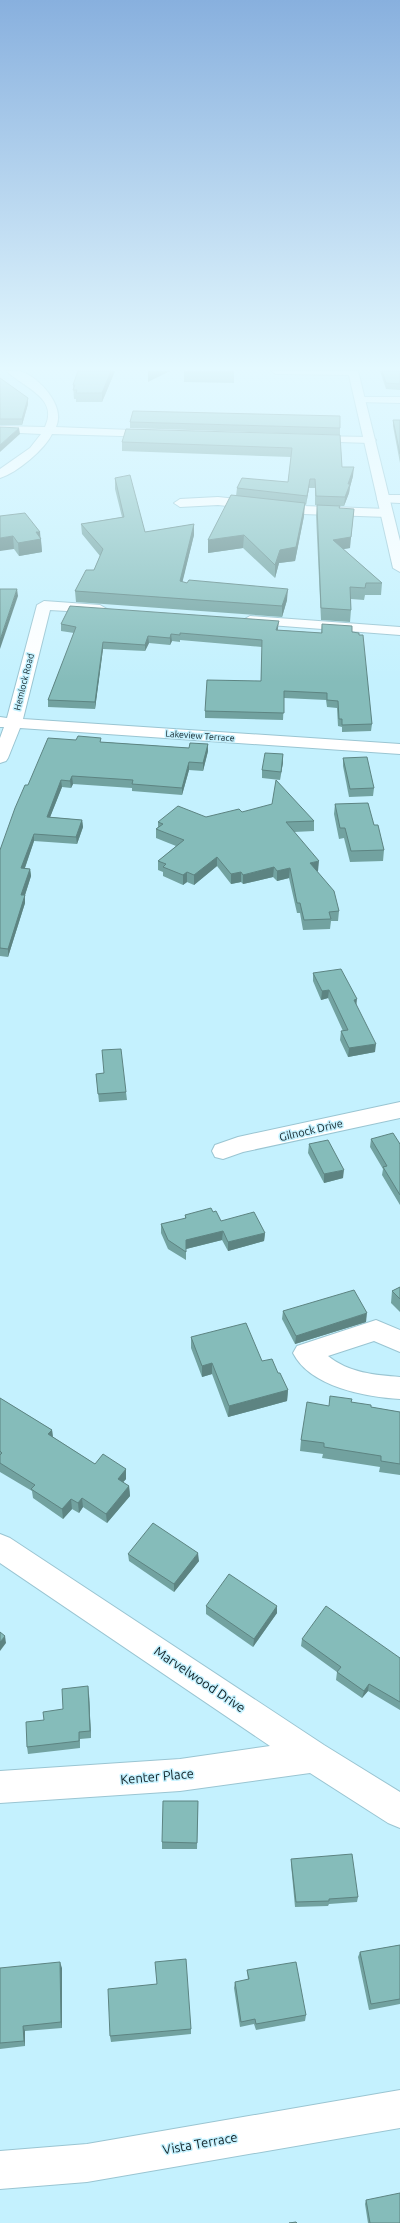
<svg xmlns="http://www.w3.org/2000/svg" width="400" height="2223" viewBox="0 0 400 2223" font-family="Ubuntu,sans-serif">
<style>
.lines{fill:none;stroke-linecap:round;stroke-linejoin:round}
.minor-casing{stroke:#9ac5d2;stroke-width:2}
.tertiary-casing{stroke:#9ac5d2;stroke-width:2}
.secondary-casing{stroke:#9ac5d2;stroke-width:2}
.minor{fill:#fff;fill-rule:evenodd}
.tertiary{fill:#fff;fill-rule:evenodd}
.secondary{fill:#fff;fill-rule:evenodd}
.wall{fill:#72a2a0}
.shaded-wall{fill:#5d8482}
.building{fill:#85bcba;stroke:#5d8482}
.labels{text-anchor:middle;stroke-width:3;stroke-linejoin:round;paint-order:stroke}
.far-street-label{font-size:9px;fill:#112227;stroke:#c4f1fe}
.street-label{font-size:11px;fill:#112227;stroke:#c4f1fe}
.near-street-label{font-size:13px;fill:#112227;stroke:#c4f1fe}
</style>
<rect width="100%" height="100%" fill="#c4f1fe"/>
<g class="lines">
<g class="minor-casing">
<g id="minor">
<path d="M 7,371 C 11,371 16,370 20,371 C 39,377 66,406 56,427 L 155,431 L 161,434 L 155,437 L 52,434 C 45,449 17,473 0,478 L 0,469 L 30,448 L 41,434 L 0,432 L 0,426 L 45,427 C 60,397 20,386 7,371 Z"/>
<polygon points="271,371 358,371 358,372 353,375 276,374"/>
<polygon points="311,436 370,437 376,440 370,443 307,441 305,439"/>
<polygon points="383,495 400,495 400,503 379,502 377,499"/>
<polygon points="218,497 303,506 387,509 393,513 387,517 303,514 218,505 180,507 174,503 180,499"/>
<polygon points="44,601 100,605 107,609 100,613 50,610 23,719 400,744 400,754 20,728 8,758 6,761 0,763 0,738 4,727 0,727 0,717 7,718 37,605"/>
<polygon points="250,616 400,627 400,635 245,623 243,620"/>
<polygon points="400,1102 400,1118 243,1152 223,1159 215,1157 212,1151 215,1145 238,1137"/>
<path d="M 376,1320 L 400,1330 L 400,1352 L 374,1341 L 328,1356 C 349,1373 375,1375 400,1377 L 400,1399 C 366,1397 310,1387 293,1353 L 297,1346 Z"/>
<polygon points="0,1534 10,1538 324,1745 400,1792 400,1828 388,1823 310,1773 180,1791 0,1803 0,1771 180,1759 270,1746 0,1563"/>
<polygon points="400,2090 400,2128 87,2182 0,2189 0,2151 87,2144"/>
</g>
</g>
<g class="tertiary-casing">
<polygon id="tertiary" points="361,397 400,397 400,403 357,402 356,400"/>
</g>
<g class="secondary-casing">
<polygon id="secondary" points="348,371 358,371 400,541 400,572 393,568"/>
</g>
<use href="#minor" class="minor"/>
<use href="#tertiary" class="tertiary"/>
<use href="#secondary" class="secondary"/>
</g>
<g class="wall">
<polygon points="115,371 102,402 76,402 76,399 74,399 73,385"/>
<polygon points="184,371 234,371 234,383 184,382"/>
<polygon points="380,371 400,371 400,390 386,389"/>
<polygon points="0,378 28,398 28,404 22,425 0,425"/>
<polygon points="393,420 400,420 400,463 393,426"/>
<polygon points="130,422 340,428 340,435 130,428"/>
<polygon points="340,435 342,467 353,476 350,487 349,493 344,506 340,506 340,508 350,548 343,549 382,583 381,595 365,595 364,600 351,599 351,610 350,622 321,620 316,516 317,505 315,505 315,488 309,488 306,505 304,504 304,516 295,561 279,563 275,578 243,548 208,553 236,496 237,488 288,482 291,457 122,451 122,442"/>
<polygon points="115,478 145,532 194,524 194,535 182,582 187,583 287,600 282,617 76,602 75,591 94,570 100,556 82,534 81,524 122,517 115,489"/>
<polygon points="0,516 41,539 42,552 19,556 14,549"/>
<polygon points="61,624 278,628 278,630 321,633 322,624 352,632 372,724 371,731 342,732 342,727 338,726 337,708 327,707 326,700 284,698 283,720 205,718 205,711 261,681 262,647 180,640 180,642 172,641 170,645 149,643 145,651 103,649 95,709 48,707 48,700 74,633 61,631"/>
<polygon points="102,742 189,748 208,744 208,751 203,771 189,770 182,795 132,791 132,788 73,784 71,788 62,787 50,817 82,820 83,827 77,844 34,841 25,868 30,869 31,876 25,895 25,903 8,957 0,956 0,850 28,785"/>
<polygon points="283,754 283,762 280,780 262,778 262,770"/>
<polygon points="343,758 374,788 373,796 349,797 343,766"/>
<polygon points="335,804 374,825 384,850 383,861 350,862 344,838 339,839 334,814"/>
<polygon points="242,812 314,821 314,831 294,832 318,871 317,871 339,911 338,921 331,921 330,929 303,930 300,913 297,913 289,878 277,881 273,877 243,884 241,882 231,884 217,866 194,885 187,882 183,885 163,876 163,872 158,870 158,861 176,846 156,838 156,829 158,827 158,822 206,817"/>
<polygon points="313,973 356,1005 375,1052 348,1057 340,1040 341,1031 343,1031 328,998 321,1000 313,981"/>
<polygon points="104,1073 126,1092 127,1100 99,1102 96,1074"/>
<polygon points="371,1139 400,1143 400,1205 382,1175 383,1169 370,1147"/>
<polygon points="309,1144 343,1178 324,1183 308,1153"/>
<polygon points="213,1212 221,1221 265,1233 264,1241 228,1251 222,1240 186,1249 186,1260 168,1249 161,1233 161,1224 185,1219 185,1215"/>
<polygon points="400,1287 400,1312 391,1303 392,1291"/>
<polygon points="283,1311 366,1322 295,1344 282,1319"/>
<polygon points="191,1337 262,1361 278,1373 288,1390 287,1401 228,1417 212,1374 202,1377 191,1348"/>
<polygon points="0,1398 52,1430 53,1437 95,1464 126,1469 126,1479 123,1482 129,1486 130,1496 107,1523 83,1507 79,1513 72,1509 63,1519 33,1498 32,1491 0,1472"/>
<polygon points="351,1402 371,1407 400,1412 400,1475 379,1472 380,1467 322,1458 323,1454 300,1451 301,1440 329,1406"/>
<polygon points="128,1554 199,1561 174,1592 129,1561"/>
<polygon points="206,1606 277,1606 277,1613 253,1647 206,1614"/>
<polygon points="302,1639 400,1658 400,1710 368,1691 362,1698 336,1680 337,1672 301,1646"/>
<polygon points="89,1694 91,1738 80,1739 80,1748 28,1754 27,1747 63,1709"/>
<polygon points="198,1801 197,1849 162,1849 162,1842"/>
<polygon points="291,1859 358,1897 357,1902 329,1904 328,1906 295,1907 291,1864"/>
<polygon points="400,1945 400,2004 369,2010 358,1957 360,1952"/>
<polygon points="0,1968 62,1968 62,2028 25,2031 25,2046 0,2049"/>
<polygon points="247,1970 306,2015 305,2021 256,2030 254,2024 240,2027 234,1988 235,1982 248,1980"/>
<polygon points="157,1984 191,2029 191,2034 111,2042 110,2036"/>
<polygon points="366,2200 400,2223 368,2223 365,2204"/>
</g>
<g class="shaded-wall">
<polygon points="111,371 115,371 102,402 102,393"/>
<polygon points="148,371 170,371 148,382"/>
<polygon points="28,398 28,404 22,425 22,419"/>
<polygon points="19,428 20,434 0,452 0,445"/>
<polygon points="354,467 353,476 350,487 349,493 344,506 345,497 348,484"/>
<polygon points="310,479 309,488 306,505 307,496"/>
<polygon points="305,503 304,516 295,561 279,563 275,578 275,565 280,550"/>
<polygon points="354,509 350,548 332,551 333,540"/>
<polygon points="194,524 194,535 180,592 180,581"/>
<polygon points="36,532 40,532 42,552 19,556 18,543"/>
<polygon points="244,535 243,548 208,553 208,540"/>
<polygon points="13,536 14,549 0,551 0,538"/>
<polygon points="17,589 18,596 0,649 0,640"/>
<polygon points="288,589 287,600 282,617 282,606"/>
<polygon points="279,621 278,628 276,637 276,630"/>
<polygon points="171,634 172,641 170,645 170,638"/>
<polygon points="148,636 149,643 145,651 145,645"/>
<polygon points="103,642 103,649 95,709 95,702"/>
<polygon points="208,744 208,751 203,771 203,763"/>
<polygon points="283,754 283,762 280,780 281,772"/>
<polygon points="189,762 189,770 182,795 182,788"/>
<polygon points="72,776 73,784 71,788 70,781"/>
<polygon points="61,780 62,787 47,825 47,817"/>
<polygon points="82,820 83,827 77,844 76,837"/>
<polygon points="34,834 34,841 22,876 21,868"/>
<polygon points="217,857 217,866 194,885 194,875"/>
<polygon points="319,861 318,871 310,873 310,863"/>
<polygon points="274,867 273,877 243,884 243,875"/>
<polygon points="290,868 289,878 277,881 277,871"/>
<polygon points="30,869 31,876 25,895 25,903 8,957 8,949 21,895"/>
<polygon points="187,872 187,882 183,885 183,875"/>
<polygon points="241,872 241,882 231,884 231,874"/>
<polygon points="329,990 328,998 321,1000 322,991"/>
<polygon points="357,999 356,1008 354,1000"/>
<polygon points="376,1044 375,1052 348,1057 349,1048"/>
<polygon points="344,1170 343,1178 324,1183 324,1174"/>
<polygon points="223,1231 222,1240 186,1249 186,1240"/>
<polygon points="265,1233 264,1241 228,1251 228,1242"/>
<polygon points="367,1313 366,1322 295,1344 296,1336"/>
<polygon points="212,1363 212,1374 202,1377 202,1366"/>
<polygon points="288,1390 287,1401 228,1417 229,1406"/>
<polygon points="52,1430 53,1439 48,1434"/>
<polygon points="126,1469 126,1479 118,1488 118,1479"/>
<polygon points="129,1486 130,1496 107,1523 106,1514"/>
<polygon points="82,1498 83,1507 79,1513 78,1503"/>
<polygon points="71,1499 72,1509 63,1519 62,1509"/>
<polygon points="198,1553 199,1561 174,1592 174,1584"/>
<polygon points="277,1606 277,1613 253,1647 254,1639"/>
<polygon points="5,1636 6,1643 0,1651 0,1642"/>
<polygon points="369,1684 368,1691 362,1698 364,1691"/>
<polygon points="88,1686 89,1694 91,1738 90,1731"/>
<polygon points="60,1962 62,1968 62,2028 61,2022"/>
<polygon points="23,2026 25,2031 25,2046 24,2041"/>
</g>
<g class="building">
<polygon points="78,371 111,371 102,393 76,393 77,390 73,390 75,385 73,385"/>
<polygon points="382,371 400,371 400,384 386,383"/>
<polygon points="0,378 28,398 22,419 0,419"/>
<polygon points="133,411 340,416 340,428 130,422"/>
<polygon points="393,420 400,420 400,454"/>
<polygon points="0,427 19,428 0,445"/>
<polygon points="126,429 340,435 342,467 354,467 348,484 350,484 345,497 316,496 315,479 310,479 307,496 237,488 242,478 288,482 292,448 122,442"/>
<polygon points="130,475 145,532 194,524 180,581 187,583 189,580 288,589 282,606 75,591 86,570 94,570 103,549 81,524 124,517 115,478"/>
<polygon points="231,495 305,503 296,547 280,550 275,565 244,535 208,540"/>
<polygon points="317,505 340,506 339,508 354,509 351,537 333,540 382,583 366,583 365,588 350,587 351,610 321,608"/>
<polygon points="25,513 40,532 36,532 41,539 18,543 13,536 0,538 0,516"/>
<polygon points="0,589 17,589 0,640"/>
<polygon points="70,606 279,621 276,630 322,633 322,624 352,626 352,632 359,633 359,635 363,635 372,724 342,725 342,719 339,719 338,701 327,700 327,693 284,691 284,713 205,711 207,680 261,681 262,640 180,633 180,635 171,634 170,638 148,636 145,645 103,642 95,702 48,700 76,627 61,624"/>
<polygon points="78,736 101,738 100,742 189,748 190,743 208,744 203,763 189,762 182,788 132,784 133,780 72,776 70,781 61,780 47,817 82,820 76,837 34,834 21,868 30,869 21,895 25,895 8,949 0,948 0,850 15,808 25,785 28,785 48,738 76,740"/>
<polygon points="265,753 283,754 281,772 262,770"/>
<polygon points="367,757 374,788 350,789 343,758"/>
<polygon points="276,780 314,821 286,822 319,861 310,863 334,891 339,911 329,912 331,919 304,920 300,903 297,903 290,868 277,871 274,867 243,875 241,872 231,874 217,857 194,875 187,872 183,875 163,867 166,864 158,861 184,840 156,829 163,824 158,822 178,806 206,817 239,809 242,812 272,804"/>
<polygon points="368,803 374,825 378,825 384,850 351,851 345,828 340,828 335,804"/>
<polygon points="341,969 357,999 354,1000 376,1044 349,1048 341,1031 348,1030 329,990 322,991 313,973"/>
<polygon points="121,1049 126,1092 98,1094 96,1074 104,1073 102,1050"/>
<polygon points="393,1133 400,1144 400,1143 400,1195 383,1167 387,1166 371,1139"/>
<polygon points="328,1140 344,1170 324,1174 309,1144"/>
<polygon points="211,1208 213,1212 216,1211 221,1221 254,1212 265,1233 228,1242 223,1231 186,1240 186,1252 168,1240 161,1224 186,1218 185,1215"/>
<polygon points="400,1287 400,1299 392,1291"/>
<polygon points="354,1290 367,1313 296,1336 283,1311"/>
<polygon points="246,1323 262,1361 272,1359 278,1373 280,1373 288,1390 229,1406 212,1363 202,1366 191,1337"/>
<polygon points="330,1396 352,1399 351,1402 371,1405 371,1407 400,1412 400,1464 381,1461 381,1456 324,1447 324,1443 301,1440 307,1402 329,1406"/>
<polygon points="0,1398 52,1430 48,1434 95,1464 103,1454 126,1469 118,1479 129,1486 106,1514 82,1498 78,1503 71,1499 62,1509 31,1489 35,1485 0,1463 0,1455 2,1453 0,1451"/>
<polygon points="153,1523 198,1553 174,1584 128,1554"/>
<polygon points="229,1574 277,1606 254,1639 206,1606"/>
<polygon points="326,1606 400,1658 400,1702 369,1684 364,1691 337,1672 341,1667 302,1639"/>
<polygon points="0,1632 5,1636 0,1642"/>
<polygon points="88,1686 90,1731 79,1732 79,1741 27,1747 26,1722 44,1720 43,1712 63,1709 62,1689"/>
<polygon points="163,1801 198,1801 197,1843 162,1842"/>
<polygon points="352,1854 358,1897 329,1899 329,1901 296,1902 291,1859"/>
<polygon points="400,1945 400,1999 371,2004 360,1952"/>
<polygon points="186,1959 191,2029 110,2036 108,1989 157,1984 155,1962"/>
<polygon points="60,1962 61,2022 23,2026 24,2041 0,2043 0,1968"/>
<polygon points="296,1962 306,2015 256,2024 255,2019 241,2022 235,1982 249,1979 247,1970"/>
<polygon points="400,2193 400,2223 370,2223 366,2200"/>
<polygon points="296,2222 297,2223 289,2223"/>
</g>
<linearGradient id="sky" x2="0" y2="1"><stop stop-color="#88b0de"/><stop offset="0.54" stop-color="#e4f9ff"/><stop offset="1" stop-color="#e4f9ff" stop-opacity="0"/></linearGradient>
<rect width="400" height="682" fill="url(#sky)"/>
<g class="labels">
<g class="far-street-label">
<text transform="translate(24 682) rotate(-76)" y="3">Hemlock Road</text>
<text transform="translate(200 736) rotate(4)" y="3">Lakeview Terrace</text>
</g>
<g class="street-label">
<text transform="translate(311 1130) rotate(-13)" y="4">Gilnock Drive</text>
</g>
<g class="near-street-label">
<text transform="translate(200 1679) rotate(34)" y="5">Marvelwood Drive</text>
<text transform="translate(157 1776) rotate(-5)" y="5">Kenter Place</text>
<text transform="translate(200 2143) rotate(-10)" y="5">Vista Terrace</text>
</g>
</g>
</svg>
